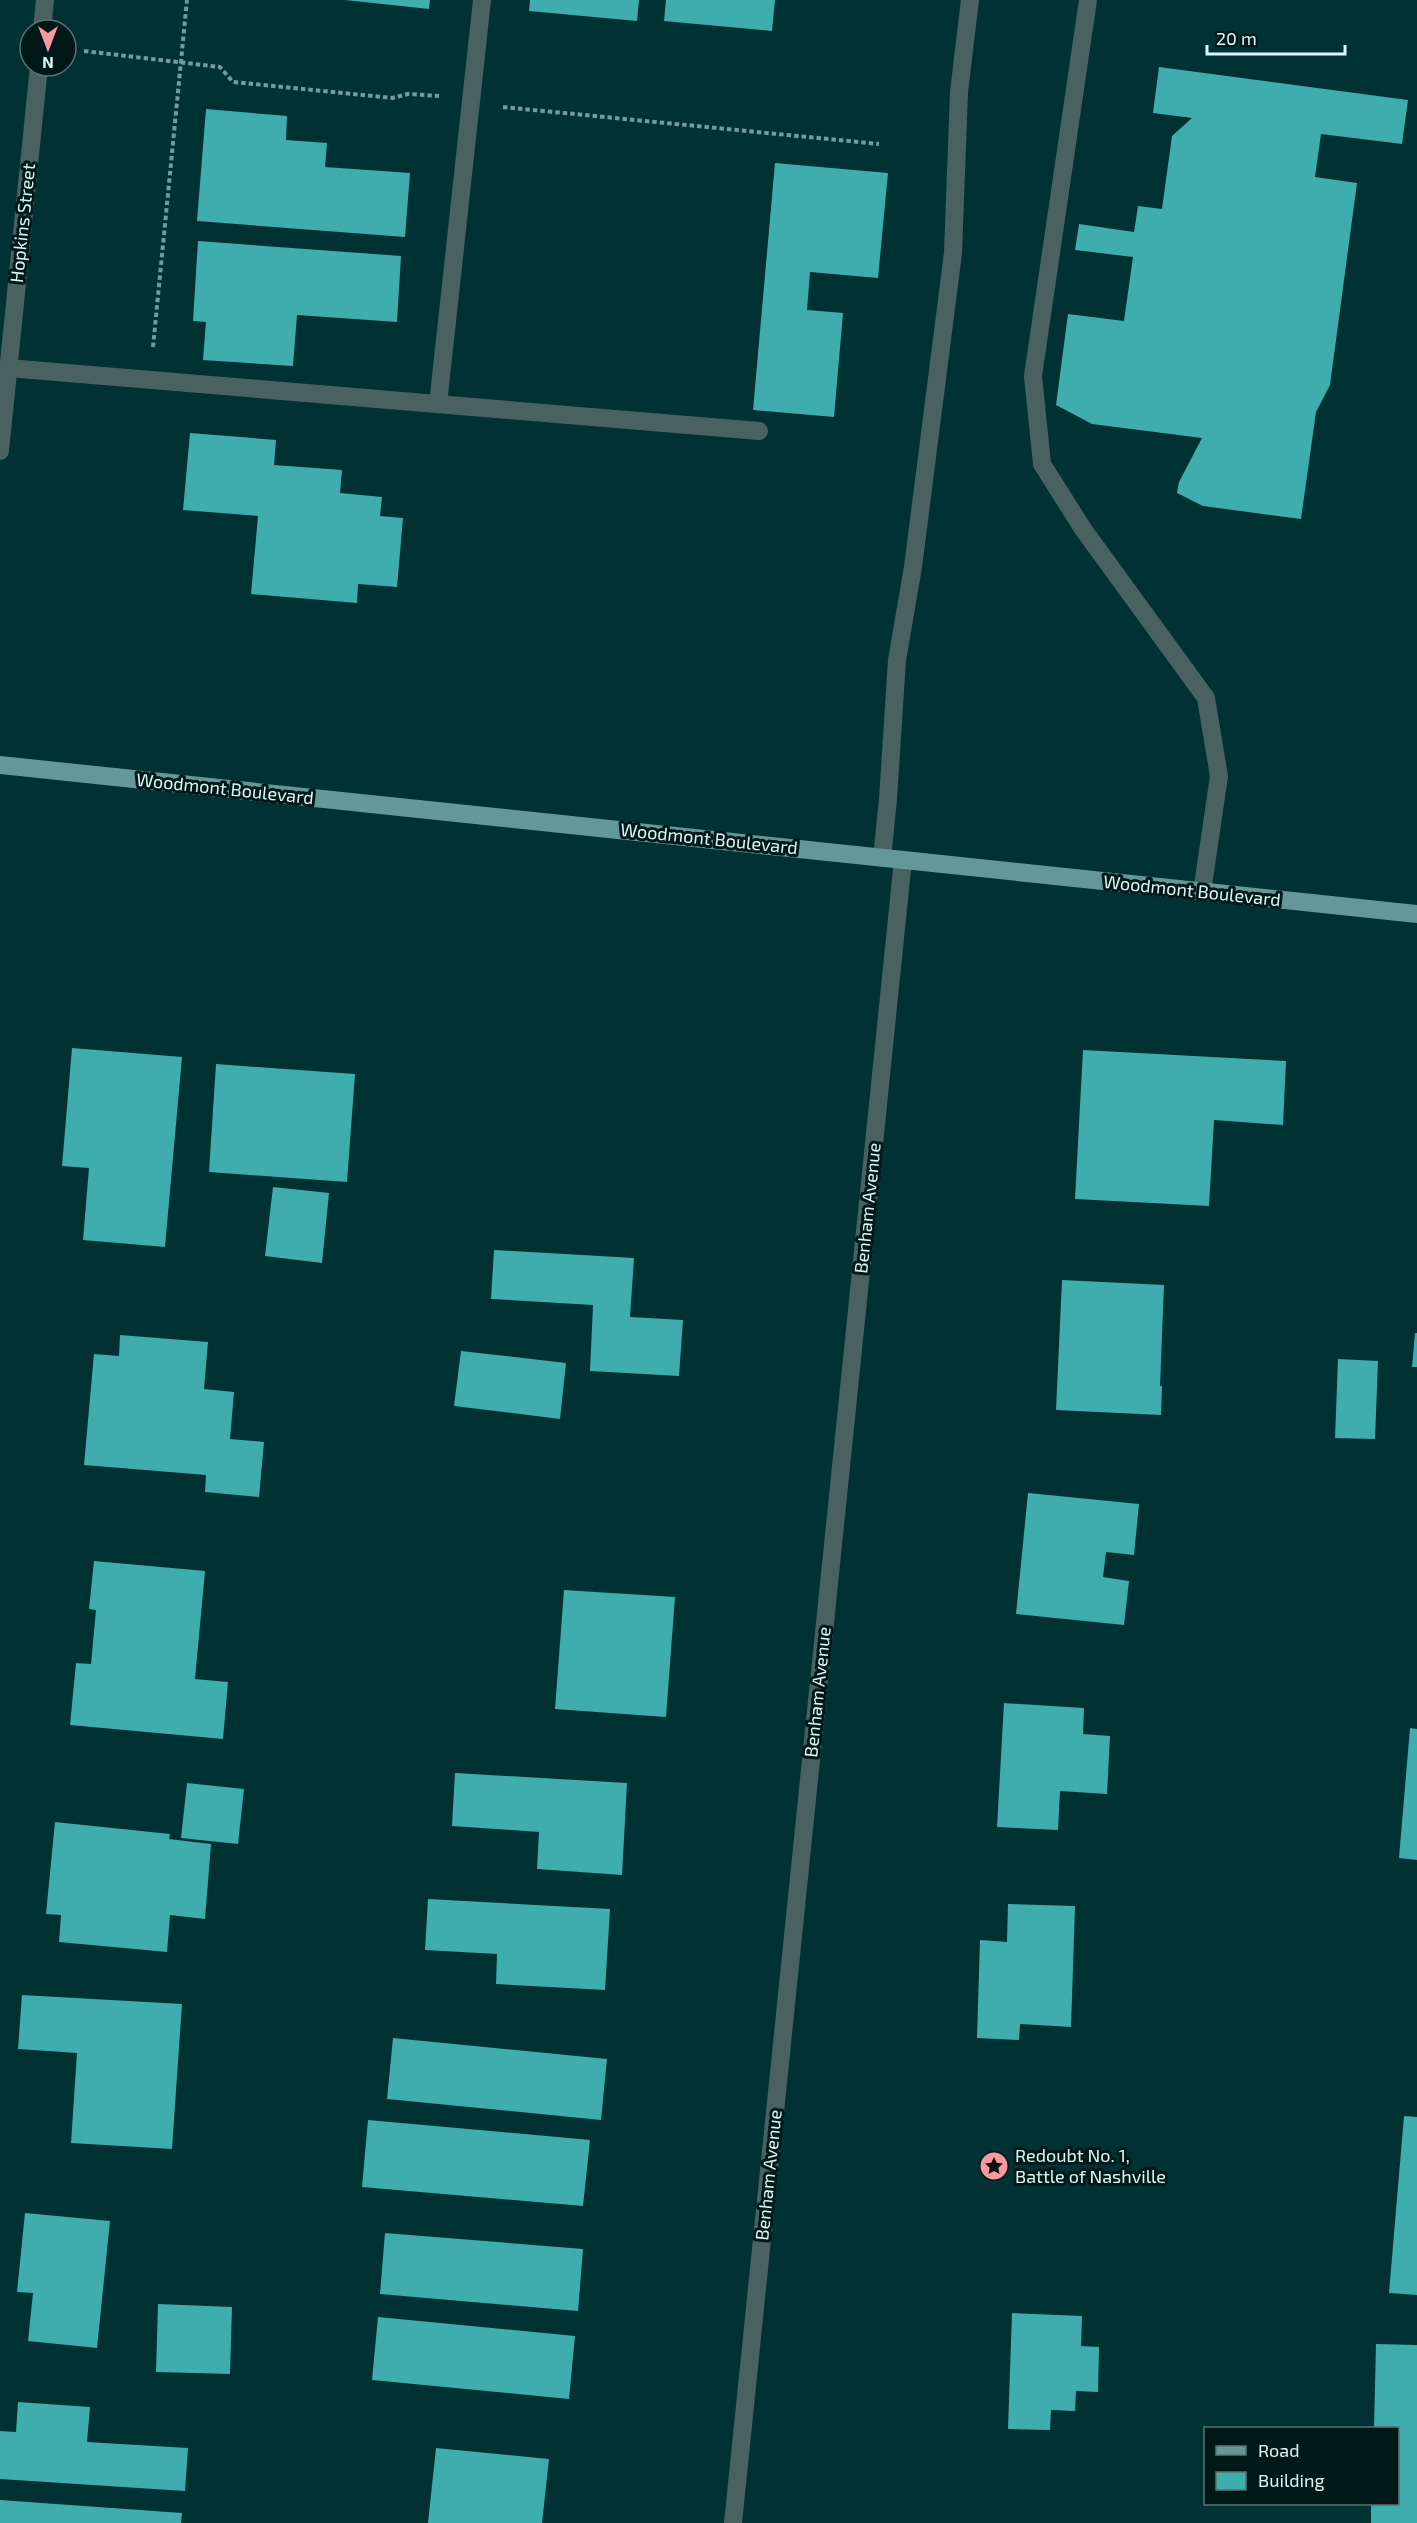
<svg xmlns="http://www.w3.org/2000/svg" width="1417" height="2523" viewBox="0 0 1417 2523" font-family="'Exo 2',sans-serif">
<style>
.building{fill:#3facad}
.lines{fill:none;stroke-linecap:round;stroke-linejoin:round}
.path{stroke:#739b9b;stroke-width:4;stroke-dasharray:4.5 3;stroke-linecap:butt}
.service{stroke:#4a6161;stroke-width:18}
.minor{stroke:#4a6161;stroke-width:18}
.primary{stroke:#649797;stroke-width:18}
.labels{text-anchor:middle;stroke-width:6;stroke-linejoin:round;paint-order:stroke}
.street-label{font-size:18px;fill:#dbf9f9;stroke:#001818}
.poi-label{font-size:18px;fill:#dbf9f9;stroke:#001818;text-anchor:start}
</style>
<rect width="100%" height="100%" fill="#003233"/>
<g class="building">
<polygon points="345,0 430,0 429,9"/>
<polygon points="530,0 639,0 637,21 529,11"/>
<polygon points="666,0 775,0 772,31 664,21"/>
<polygon points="1159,67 1408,100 1402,144 1321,134 1315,177 1357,183 1330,385 1316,412 1301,519 1203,506 1177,493 1179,482 1202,438 1092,424 1056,405 1068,314 1124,321 1133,257 1075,250 1079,224 1134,232 1138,206 1162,209 1172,136 1192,118 1153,113"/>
<polygon points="206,109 287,116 286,140 327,143 325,167 410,173 405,237 197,221"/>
<polygon points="775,163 888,173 878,278 810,272 807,310 843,313 834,417 753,410"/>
<polygon points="198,241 401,256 397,322 297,315 293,366 203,360 206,322 193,321"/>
<polygon points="190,433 276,440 274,465 342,470 340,493 382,497 380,516 403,518 397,587 358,584 357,603 251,594 258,516 183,510"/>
<polygon points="72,1048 182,1057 165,1247 83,1240 89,1168 62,1166"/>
<polygon points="1083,1050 1286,1061 1283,1125 1214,1120 1209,1206 1075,1199"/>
<polygon points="216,1064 355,1074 347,1182 209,1172"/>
<polygon points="273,1187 329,1193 322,1263 265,1256"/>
<polygon points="494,1250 634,1258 630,1317 683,1320 679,1376 590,1371 593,1305 491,1299"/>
<polygon points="1062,1280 1164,1285 1160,1386 1162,1386 1161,1415 1056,1410"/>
<polygon points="1415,1333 1417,1333 1417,1367 1412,1367"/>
<polygon points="120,1335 208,1342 204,1389 234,1392 230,1439 264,1442 259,1497 205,1492 206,1475 84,1465 94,1354 119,1356"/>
<polygon points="461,1351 566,1363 560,1419 454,1406"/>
<polygon points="1338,1359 1378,1361 1375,1439 1335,1438"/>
<polygon points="1028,1493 1139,1504 1134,1555 1106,1552 1103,1577 1129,1581 1124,1625 1016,1614"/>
<polygon points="94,1561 205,1571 195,1679 228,1682 223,1739 70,1725 76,1663 91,1664 96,1610 89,1609"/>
<polygon points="564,1590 675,1597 666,1717 555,1709"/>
<polygon points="1004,1703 1084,1708 1083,1734 1110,1736 1107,1794 1060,1791 1058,1830 997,1827"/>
<polygon points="1410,1728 1417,1729 1417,1860 1399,1858"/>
<polygon points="455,1773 627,1783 622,1875 537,1869 539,1832 452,1826"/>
<polygon points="187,1783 244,1789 238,1844 181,1838"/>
<polygon points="55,1822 170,1834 169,1839 211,1844 205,1919 170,1915 167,1952 59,1942 61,1915 46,1914"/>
<polygon points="428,1899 610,1909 605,1990 496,1984 497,1954 425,1950"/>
<polygon points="1008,1904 1075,1906 1071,2027 1020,2024 1019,2040 977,2038 980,1940 1007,1942"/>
<polygon points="22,1995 182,2004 172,2149 71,2143 77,2053 18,2049"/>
<polygon points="393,2038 607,2059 601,2120 387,2099"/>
<polygon points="1404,2116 1417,2117 1417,2295 1389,2293"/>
<polygon points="368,2120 590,2140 583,2206 362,2187"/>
<polygon points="25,2213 110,2221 97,2348 28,2341 33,2293 17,2292"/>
<polygon points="385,2233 583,2249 578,2311 380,2294"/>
<polygon points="158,2304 232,2307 230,2374 156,2372"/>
<polygon points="1012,2313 1082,2316 1081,2346 1099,2347 1098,2392 1076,2391 1075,2411 1051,2410 1050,2430 1008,2429"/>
<polygon points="378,2317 575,2336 569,2399 372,2380"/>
<polygon points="1376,2344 1417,2345 1417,2523 1371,2523 1371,2504 1398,2504 1398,2428 1374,2428"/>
<polygon points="18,2402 90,2407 87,2442 188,2448 185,2491 0,2479 0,2431 16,2432"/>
<polygon points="436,2448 549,2459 542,2523 428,2523"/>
<polygon points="0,2500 182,2513 181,2523 0,2523"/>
</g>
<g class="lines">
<g class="path">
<polyline points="84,51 220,67 233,82 392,98 408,94 439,96"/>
<polyline points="503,107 879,144"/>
<polyline points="153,347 187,0"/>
</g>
<g class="service">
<polyline points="1088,0 1033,376 1042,464 1083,529 1206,698 1219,776 1202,892"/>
<polyline points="8,368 759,431"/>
<polyline points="438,404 482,0"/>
<polyline points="882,858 888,799 897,660 913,567 953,253 959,92 970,0"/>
</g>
<g class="minor">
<polyline points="42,30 45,0"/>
<polyline points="0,451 39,66"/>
<polyline points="733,2523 903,860"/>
</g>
<polyline class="primary" points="0,765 1417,914"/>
</g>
<defs>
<g id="sight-disc" transform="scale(1.5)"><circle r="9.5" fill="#f49aa0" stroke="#001818"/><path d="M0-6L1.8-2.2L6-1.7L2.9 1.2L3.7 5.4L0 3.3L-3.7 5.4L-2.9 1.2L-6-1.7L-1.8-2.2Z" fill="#111"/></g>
</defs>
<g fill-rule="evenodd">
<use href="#sight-disc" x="994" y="2166"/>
</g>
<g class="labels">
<g class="street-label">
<text transform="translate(23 223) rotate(-84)" y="6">Hopkins Street</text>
<text transform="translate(225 789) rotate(6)" y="6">Woodmont Boulevard</text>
<text transform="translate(709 839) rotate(6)" y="6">Woodmont Boulevard</text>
<text transform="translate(1192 891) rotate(6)" y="6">Woodmont Boulevard</text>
<text transform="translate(868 1208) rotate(-84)" y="6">Benham Avenue</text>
<text transform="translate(818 1692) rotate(-84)" y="6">Benham Avenue</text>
<text transform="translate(769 2175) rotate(-84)" y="6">Benham Avenue</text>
</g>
<g class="poi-label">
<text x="1015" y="2162">Redoubt No. 1,<tspan x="1015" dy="21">Battle of Nashville</tspan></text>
</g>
</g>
<rect x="1204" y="2427" width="195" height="78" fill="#001818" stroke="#587272" stroke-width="1.5"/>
<rect x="1216" y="2446" width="30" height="9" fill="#649797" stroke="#587272" stroke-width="1.5"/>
<text x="1258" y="2457" font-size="18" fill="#dbf9f9">Road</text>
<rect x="1216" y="2472" width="30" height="18" fill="#3facad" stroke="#587272" stroke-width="1.5"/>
<text x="1258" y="2487" font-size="18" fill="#dbf9f9">Building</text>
<g transform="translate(48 48) rotate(180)"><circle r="28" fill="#001818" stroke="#587272" stroke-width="1.5"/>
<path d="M0-4.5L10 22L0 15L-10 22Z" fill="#f49aa0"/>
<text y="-9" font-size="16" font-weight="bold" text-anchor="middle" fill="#dbf9f9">N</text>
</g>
<path d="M1207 45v9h138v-9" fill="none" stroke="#dbf9f9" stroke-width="3"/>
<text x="1216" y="45" font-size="18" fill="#dbf9f9" stroke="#001818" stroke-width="4.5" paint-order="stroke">20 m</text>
</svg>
